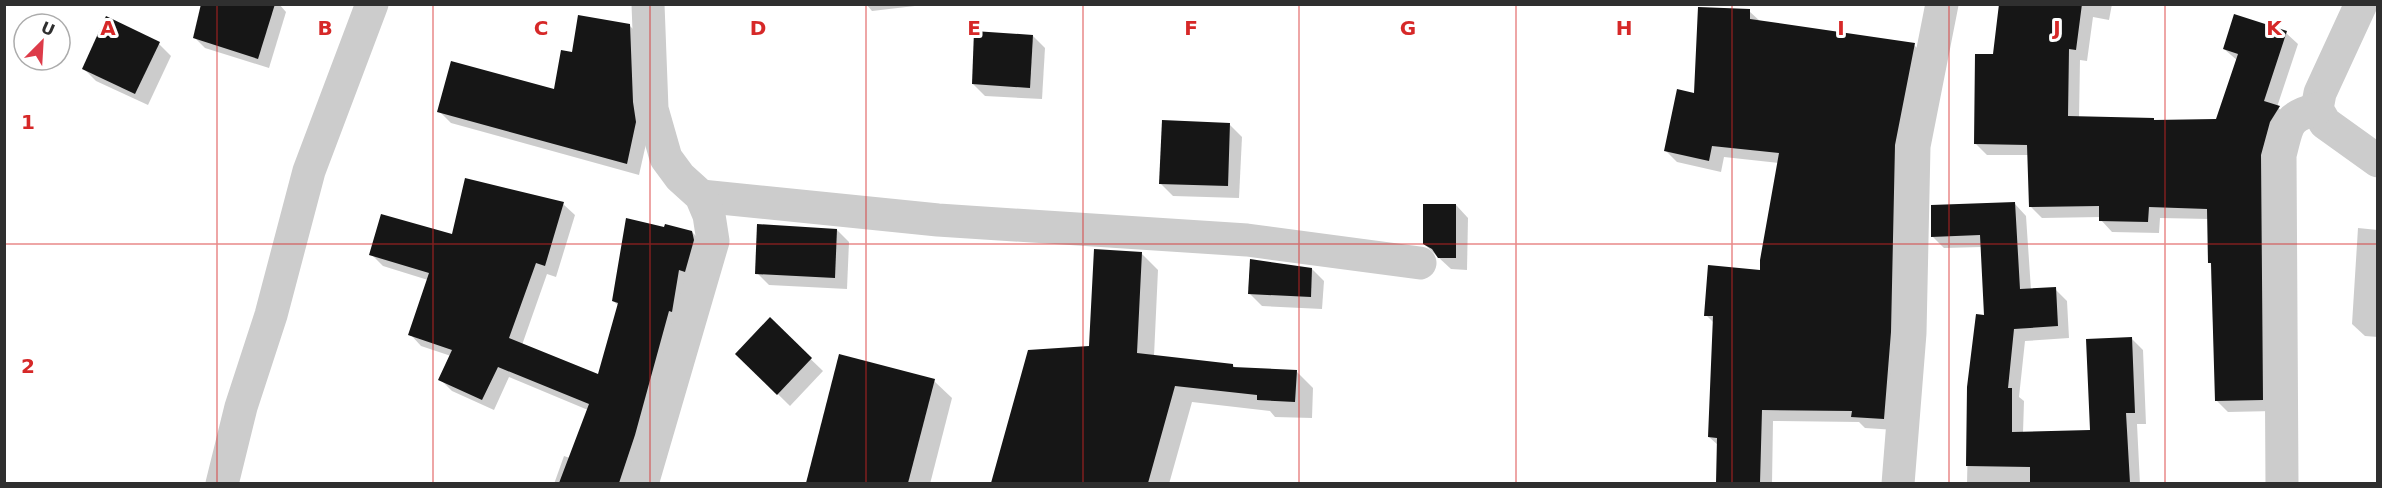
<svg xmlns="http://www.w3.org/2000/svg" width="2382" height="488" viewBox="0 0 2382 488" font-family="'DejaVu Sans',sans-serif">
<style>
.shadow{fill:#0003}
.building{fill:#161616}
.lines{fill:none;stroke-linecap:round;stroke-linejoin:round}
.minor{stroke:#ccc;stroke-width:33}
.grid{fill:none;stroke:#d62828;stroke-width:1.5;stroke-opacity:0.55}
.grid-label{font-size:20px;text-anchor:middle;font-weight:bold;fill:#d62828;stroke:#fff;stroke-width:6;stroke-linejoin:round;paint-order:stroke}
</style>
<rect width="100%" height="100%" fill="#fff"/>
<g class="shadow">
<polygon points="203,4 279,4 286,12 269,68 205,48 195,38"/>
<polygon points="866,4 932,4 872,11"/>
<polygon points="2019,4 2112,4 2109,20 2093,17 2087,61 2080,60 2079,118 2155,122 2217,121 2238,61 2224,49 2286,33 2298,44 2277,107 2291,119 2274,411 2228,412 2216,400 2209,219 2160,218 2159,233 2112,232 2101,220 2101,217 2042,218 2030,206 2029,155 1987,155 1975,143 1995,55"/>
<polygon points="1749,11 1761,22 1914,45 1926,57 1896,430 1865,428 1859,422 1773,421 1772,484 1718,484 1718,445 1709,437 1714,323 1706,315 1762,271 1779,163 1724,157 1721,172 1677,162 1665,150 1696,95"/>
<polygon points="107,18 159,44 171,56 148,105 96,81 83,68"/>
<polygon points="629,25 642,38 648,135 639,175 451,123 439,111 555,91 573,54"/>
<polygon points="1033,36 1045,48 1042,99 985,96 973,84"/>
<polygon points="1229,124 1242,137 1239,198 1173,196 1161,184"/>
<polygon points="563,204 575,215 556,277 547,274 522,345 599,376 619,306 613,301 666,229 692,232 704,244 635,484 554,484 564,456 570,458 588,410 509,377 494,410 452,391 440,379 451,356 421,346 410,334 428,280 383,266 371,254 453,236"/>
<polygon points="2015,204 2026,216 2031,290 2055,289 2067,301 2069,338 2025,341 2019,397 2024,401 2023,433 2091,432 2131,338 2143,350 2146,424 2137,424 2140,484 1967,484 1969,387 1986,316 1982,247 1944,248 1932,236"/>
<polygon points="1456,205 1468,218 1467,270 1451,269 1424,244"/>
<polygon points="2358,228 2378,230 2378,337 2365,336 2352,324"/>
<polygon points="837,230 849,242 847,289 769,285 757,273"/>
<polygon points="1141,253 1158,270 1154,356 1233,365 1236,369 1296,371 1313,388 1312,418 1275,417 1270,411 1192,402 1169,484 993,484 1029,351 1091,348"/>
<polygon points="1312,269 1324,281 1322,309 1262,306 1249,293"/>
<polygon points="770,320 823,371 790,406 737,354"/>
<polygon points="840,356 934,381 952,398 930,484 807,484"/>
</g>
<g class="building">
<polygon points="201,4 275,4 258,59 193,38"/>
<polygon points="1999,4 2082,4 2076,50 2069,49 2068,116 2154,118 2154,120 2216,119 2238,54 2223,49 2234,14 2287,31 2264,101 2280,106 2270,122 2261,155 2263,400 2215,401 2211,263 2208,263 2207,209 2149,207 2148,222 2099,221 2099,206 2029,207 2027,145 1974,144 1975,54 1993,54"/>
<polygon points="1698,7 1750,9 1750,19 1915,43 1895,145 1891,332 1884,419 1851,417 1852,411 1762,410 1760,483 1716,483 1717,438 1708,437 1713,316 1704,316 1708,265 1760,270 1760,260 1779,153 1712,146 1709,161 1664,151 1677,89 1694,93"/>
<polygon points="578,15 630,24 633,102 636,122 627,164 437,112 451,61 554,89 561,50 572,52"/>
<polygon points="106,16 160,42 135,94 82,69"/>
<polygon points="974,31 1033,35 1030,88 972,84"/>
<polygon points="1162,120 1230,123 1228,186 1159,184"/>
<polygon points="465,178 564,202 545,266 536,263 509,338 598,374 618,303 612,301 626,218 664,227 665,224 692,231 694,240 685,272 679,270 672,312 669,311 635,435 619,483 559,483 589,404 498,367 482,400 438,380 452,350 408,335 429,273 369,255 381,214 452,234"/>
<polygon points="2015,202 2020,289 2056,287 2058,326 2014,329 2008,388 2012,388 2012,432 2090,430 2086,339 2132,337 2135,413 2126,413 2130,483 2030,483 2030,467 1966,466 1967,387 1976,314 1984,315 1980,235 1931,237 1931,205"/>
<polygon points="1423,204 1456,204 1456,258 1438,258 1432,249 1423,244"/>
<polygon points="757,224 837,229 835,278 755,274"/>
<polygon points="1094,249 1142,252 1137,353 1233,364 1233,367 1297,370 1295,402 1257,400 1257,395 1175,386 1148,483 991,483 1028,350 1089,346"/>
<polygon points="1250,259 1312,268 1311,297 1248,294"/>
<polygon points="770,317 812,358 777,395 735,354"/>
<polygon points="839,354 935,379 908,483 806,483"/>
</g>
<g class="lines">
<g class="minor">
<polyline points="2361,4 2320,93 2317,109 2325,123 2378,161"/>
<polyline points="701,196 938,220 1247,240 1420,263"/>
<polyline points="222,484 241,407 271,315 309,171 372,4"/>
<polyline points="642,484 713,241 709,215 701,196 680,177 666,158 652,109 648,4"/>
<polyline points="1898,484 1910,333 1914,146 1942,4"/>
<path d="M 2282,484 L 2280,155 C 2288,126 2285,117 2317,109"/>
</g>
</g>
<path class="grid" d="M 217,4 L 217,484M 433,4 L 433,484M 650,4 L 650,484M 866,4 L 866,484M 1083,4 L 1083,484M 1299,4 L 1299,484M 1516,4 L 1516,484M 1732,4 L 1732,484M 1949,4 L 1949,484M 2165,4 L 2165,484M 4,244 L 2378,244"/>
<g class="grid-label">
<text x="108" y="35">A</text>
<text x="325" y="35">B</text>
<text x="541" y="35">C</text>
<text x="758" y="35">D</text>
<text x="974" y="35">E</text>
<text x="1191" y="35">F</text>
<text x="1408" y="35">G</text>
<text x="1624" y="35">H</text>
<text x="1841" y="35">I</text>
<text x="2057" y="35">J</text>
<text x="2274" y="35">K</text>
<text x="28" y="129">1</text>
<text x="28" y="373">2</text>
</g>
<rect width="2382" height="488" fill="none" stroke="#2f2f2f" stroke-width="12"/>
<g transform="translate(42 42) rotate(24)"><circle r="28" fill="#ffffff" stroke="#acacac" stroke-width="1.5"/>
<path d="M0-4.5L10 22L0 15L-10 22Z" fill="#dd3b49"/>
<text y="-9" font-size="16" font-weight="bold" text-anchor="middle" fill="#2f2f2f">U</text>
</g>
</svg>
